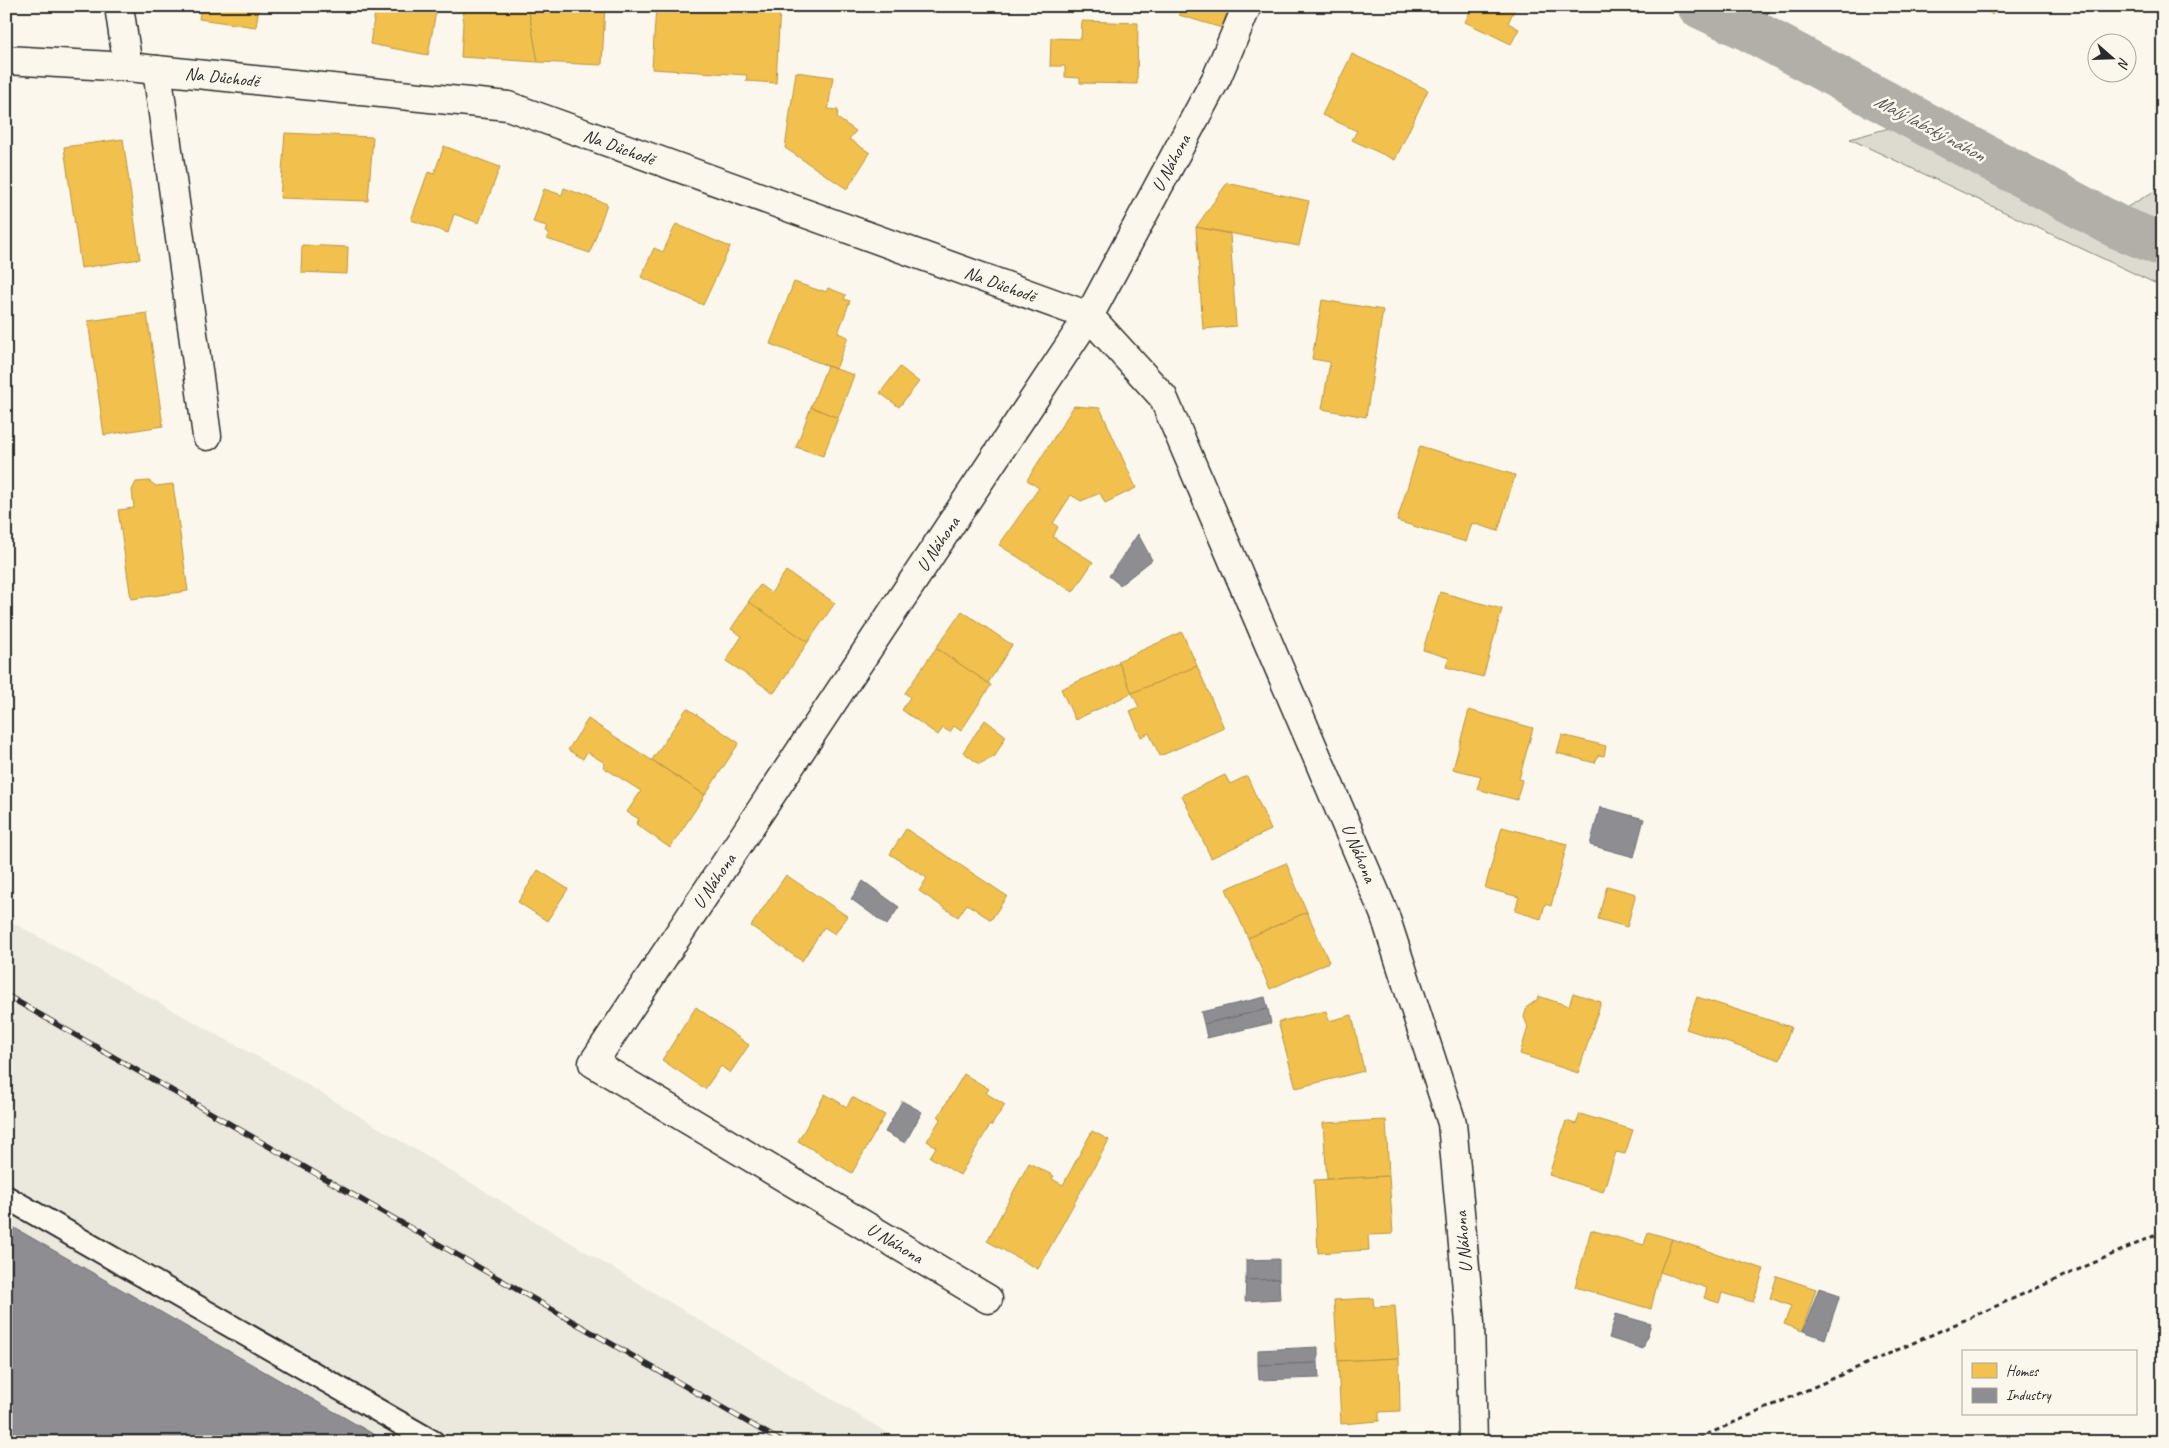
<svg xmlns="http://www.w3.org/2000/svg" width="2169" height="1448" viewBox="0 0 2169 1448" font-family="Caveat,sans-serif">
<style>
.built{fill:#ebe8de}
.green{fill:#dddad0;stroke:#84827e}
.homes{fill:#f2c14e;stroke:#b69444}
.industry{fill:#8d8d92;stroke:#707073}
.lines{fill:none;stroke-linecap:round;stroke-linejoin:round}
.stream{stroke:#7b7a75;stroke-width:12}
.canal{stroke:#b1afa7;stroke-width:44}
.service-casing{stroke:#2b2b2b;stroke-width:26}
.minor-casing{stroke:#2b2b2b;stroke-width:31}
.path{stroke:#2b2b2b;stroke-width:3;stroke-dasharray:5 4;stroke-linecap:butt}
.service{stroke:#fbf7ec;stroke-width:22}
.minor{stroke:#fbf7ec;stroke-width:28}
.rail-casing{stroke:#2b2b2b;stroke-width:5.5}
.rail{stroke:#fbf7ec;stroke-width:4;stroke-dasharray:11;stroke-linecap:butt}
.labels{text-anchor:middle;stroke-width:5;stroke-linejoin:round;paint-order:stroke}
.street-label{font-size:18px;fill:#2b2b2b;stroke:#fbf7ec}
.water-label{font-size:19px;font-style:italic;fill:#5a5956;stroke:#fbf7ec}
</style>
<rect width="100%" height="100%" fill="#fbf7ec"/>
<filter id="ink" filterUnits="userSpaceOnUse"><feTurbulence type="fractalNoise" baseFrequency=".02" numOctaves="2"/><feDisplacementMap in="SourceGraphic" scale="10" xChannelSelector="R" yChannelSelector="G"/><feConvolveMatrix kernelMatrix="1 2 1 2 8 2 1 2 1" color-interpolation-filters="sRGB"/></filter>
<g filter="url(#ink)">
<polygon class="built" points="6,919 291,1075 903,1442 6,1442"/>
<polygon class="green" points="1942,113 2124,209 2163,186 2163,287 1850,139"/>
<g class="homes">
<polygon points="201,6 259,6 256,27 199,19"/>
<polygon points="376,6 437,6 428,55 370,44"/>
<polygon points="464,6 528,6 538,62 461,57"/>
<polygon points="528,6 605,6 602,65 538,62"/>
<polygon points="656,6 780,6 776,83 746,81 747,75 652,69"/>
<polygon points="1182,6 1229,6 1222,28 1179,15"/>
<polygon points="1473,6 1516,6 1508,23 1519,29 1511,44 1465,22"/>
<polygon points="1982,6 1999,6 1992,15"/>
<polygon points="1082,21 1138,23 1137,84 1080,83 1080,78 1065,77 1065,66 1050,66 1051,38 1081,39"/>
<polygon points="1352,54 1428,90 1395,160 1352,140 1357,131 1322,115"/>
<polygon points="796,72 833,77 828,109 838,110 837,118 856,131 849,139 870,153 847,189 785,148"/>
<polygon points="285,133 373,137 368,201 280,198"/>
<polygon points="123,139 140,259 81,268 64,147"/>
<polygon points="444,146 500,167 479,223 454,214 448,233 411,220 428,172 434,174"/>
<polygon points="1227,183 1309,201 1299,246 1196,227"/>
<polygon points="564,188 607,204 590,253 547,239 549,233 545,232 547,226 533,222 544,189 562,195"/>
<polygon points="676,224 730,247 703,305 641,277 654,248 663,252"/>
<polygon points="1196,227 1230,234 1236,326 1203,329"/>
<polygon points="302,245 348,247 347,274 301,272"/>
<polygon points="794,282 821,291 821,290 826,292 828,288 846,295 844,299 850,301 838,333 848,337 836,369 770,344"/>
<polygon points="1322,300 1383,310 1366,417 1322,409 1330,362 1312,359"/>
<polygon points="147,313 163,426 104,435 88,321"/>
<polygon points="827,366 854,375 838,418 811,407"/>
<polygon points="900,367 919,382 899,407 880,393"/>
<polygon points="1074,406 1100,408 1136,488 1105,503 1100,493 1081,501 1071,495 1053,523 1058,527 1053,537 1093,562 1073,592 999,545 1039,488 1027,480"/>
<polygon points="811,407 838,418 823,456 796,447"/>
<polygon points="1420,446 1515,475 1498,531 1472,523 1466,542 1397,521"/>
<polygon points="149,481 156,486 173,484 188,591 131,599 118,510 134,508 132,490 136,482"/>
<polygon points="786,571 835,603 808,642 748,602 760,585 771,593"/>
<polygon points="1440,592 1502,609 1483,677 1446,667 1449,658 1423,650"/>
<polygon points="749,602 808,642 774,693 726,661 742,636 731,629"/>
<polygon points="962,611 1012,645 988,683 936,648"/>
<polygon points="1182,632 1197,666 1132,693 1118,661"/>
<polygon points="936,648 991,685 961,731 954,726 950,732 943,728 938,735 902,710 910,697 905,693"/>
<polygon points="1119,663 1132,693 1075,720 1061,689"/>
<polygon points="1197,666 1224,728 1160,756 1149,733 1141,737 1130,711 1139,707 1132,693"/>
<polygon points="687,708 739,743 705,795 652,760"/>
<polygon points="1469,710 1533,728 1519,779 1522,780 1517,800 1477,789 1481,776 1453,769"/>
<polygon points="588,719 705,795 670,848 636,824 639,819 627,812 641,791 603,767 605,763 587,752 583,759 568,750"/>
<polygon points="985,720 1006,736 995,756 979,764 963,752"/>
<polygon points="1562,735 1606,746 1604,756 1598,755 1595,763 1557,753"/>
<polygon points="1225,775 1230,784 1247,776 1271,830 1211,858 1182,795"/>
<polygon points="1502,827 1567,844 1551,906 1545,904 1541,919 1515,911 1519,897 1485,888"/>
<polygon points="906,829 1007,896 991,920 967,904 958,917 919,891 927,878 890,854"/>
<polygon points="1286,863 1307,912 1248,938 1226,889"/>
<polygon points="538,870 568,889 547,921 518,902"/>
<polygon points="786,875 847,916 835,934 824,927 802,961 751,926"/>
<polygon points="1607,886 1636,894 1627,927 1598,919"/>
<polygon points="1307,912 1329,962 1270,989 1248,938"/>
<polygon points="1573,993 1601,1002 1578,1073 1520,1054 1528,1027 1524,1017 1527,1007 1537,1000 1538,996 1569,1006"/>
<polygon points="1697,997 1791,1027 1780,1060 1686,1029"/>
<polygon points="696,1007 749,1045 730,1073 721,1066 705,1089 662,1060"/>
<polygon points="1326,1011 1329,1021 1352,1015 1364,1071 1296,1088 1278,1022"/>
<polygon points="964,1074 989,1089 986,1093 1005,1105 991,1126 990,1125 960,1175 930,1157 936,1147 927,1141 941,1118 938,1117"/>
<polygon points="825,1094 847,1107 852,1097 885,1115 852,1173 798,1141"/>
<polygon points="1580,1114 1633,1130 1625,1154 1616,1152 1603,1192 1549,1175 1566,1121 1576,1124"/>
<polygon points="1386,1120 1389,1176 1327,1179 1323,1123"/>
<polygon points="1092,1131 1109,1140 1038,1269 987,1241 1029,1163 1054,1176 1052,1179 1063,1185"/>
<polygon points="1389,1176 1393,1234 1368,1235 1369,1250 1318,1253 1314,1180"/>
<polygon points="1591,1230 1644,1245 1648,1232 1672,1239 1660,1272 1651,1309 1575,1287"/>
<polygon points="1672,1239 1764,1269 1753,1302 1722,1293 1719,1303 1704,1298 1707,1288 1660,1272"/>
<polygon points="1777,1276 1816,1289 1802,1331 1784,1324 1791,1306 1770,1298"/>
<polygon points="1373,1298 1374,1307 1395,1306 1399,1358 1338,1361 1334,1300"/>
<polygon points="1399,1358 1400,1411 1379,1412 1379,1421 1341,1424 1338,1361"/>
</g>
<g class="industry">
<polygon points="1138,534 1152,560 1120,585 1109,576"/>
<polygon points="1600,807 1644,819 1634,857 1590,845"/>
<polygon points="863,881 899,907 887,925 851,899"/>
<polygon points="1265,997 1268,1009 1204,1024 1201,1012"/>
<polygon points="1268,1009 1271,1023 1207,1038 1204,1024"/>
<polygon points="902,1101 922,1112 905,1143 885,1132"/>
<polygon points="6,1223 387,1442 6,1442"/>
<polygon points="1279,1259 1279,1279 1246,1280 1246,1260"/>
<polygon points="1279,1279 1280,1299 1245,1301 1246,1280"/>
<polygon points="1819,1288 1840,1295 1825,1339 1803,1331"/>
<polygon points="1616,1314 1651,1324 1643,1349 1609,1338"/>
<polygon points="1318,1347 1318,1363 1258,1365 1258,1350"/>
<polygon points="1318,1363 1319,1378 1259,1380 1258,1365"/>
</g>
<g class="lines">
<polyline class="stream" points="1748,29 1767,6"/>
<polyline class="canal" points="1699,6 1748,29 2118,227 2163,245"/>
<g class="service-casing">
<polyline id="service" points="6,1197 433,1442"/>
</g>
<g class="minor-casing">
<g id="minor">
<polyline points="119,6 128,67"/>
<polyline points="6,60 128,67 508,106 1089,316 1163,397 1384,913 1452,1123 1470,1323 1473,1442"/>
<polyline points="157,70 207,436"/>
<polyline points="988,1299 593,1063 1089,316 1217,77 1247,6"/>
</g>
</g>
<polyline class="path" points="1690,1442 2163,1232"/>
<use href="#service" class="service"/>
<use href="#minor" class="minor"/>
<g class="rail-casing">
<polyline id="rail" points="6,995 782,1442"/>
</g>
<use href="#rail" class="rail"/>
</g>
</g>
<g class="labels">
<g class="street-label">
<text transform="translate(222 77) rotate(6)" y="6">Na Důchodě</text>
<text transform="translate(619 147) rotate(20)" y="6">Na Důchodě</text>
<text transform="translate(1171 163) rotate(-62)" y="6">U Náhona</text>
<text transform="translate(1000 284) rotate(20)" y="6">Na Důchodě</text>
<text transform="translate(938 544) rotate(-56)" y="6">U Náhona</text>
<text transform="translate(1359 853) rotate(67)" y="6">U Náhona</text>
<text transform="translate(714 881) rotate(-56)" y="6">U Náhona</text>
<text transform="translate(1463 1242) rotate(-95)" y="6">U Náhona</text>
<text transform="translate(895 1243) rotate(31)" y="6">U Náhona</text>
</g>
<g class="water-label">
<text transform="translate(1930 127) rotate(28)" y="7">Malý labský náhon</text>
</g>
</g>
<rect width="2169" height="1448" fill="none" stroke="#fbf7ec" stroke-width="25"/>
<rect x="12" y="12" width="2144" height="1423" fill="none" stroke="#2b2b2b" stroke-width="2" filter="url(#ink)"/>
<rect x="1962" y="1350" width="175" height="65" fill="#fbf7ec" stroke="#a8a59f"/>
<rect x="1972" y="1363" width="25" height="15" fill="#f2c14e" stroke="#a8a59f"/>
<text x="2006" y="1376" font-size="15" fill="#2b2b2b">Homes</text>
<rect x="1972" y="1388" width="25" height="15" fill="#8d8d92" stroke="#a8a59f"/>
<text x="2006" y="1400" font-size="15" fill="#2b2b2b">Industry</text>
<g transform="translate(2112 58) rotate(110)"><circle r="24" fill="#fbf7ec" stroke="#a8a59f"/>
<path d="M0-4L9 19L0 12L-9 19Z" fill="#2b2b2b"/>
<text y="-8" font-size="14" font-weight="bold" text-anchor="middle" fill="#2b2b2b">N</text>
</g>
</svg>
